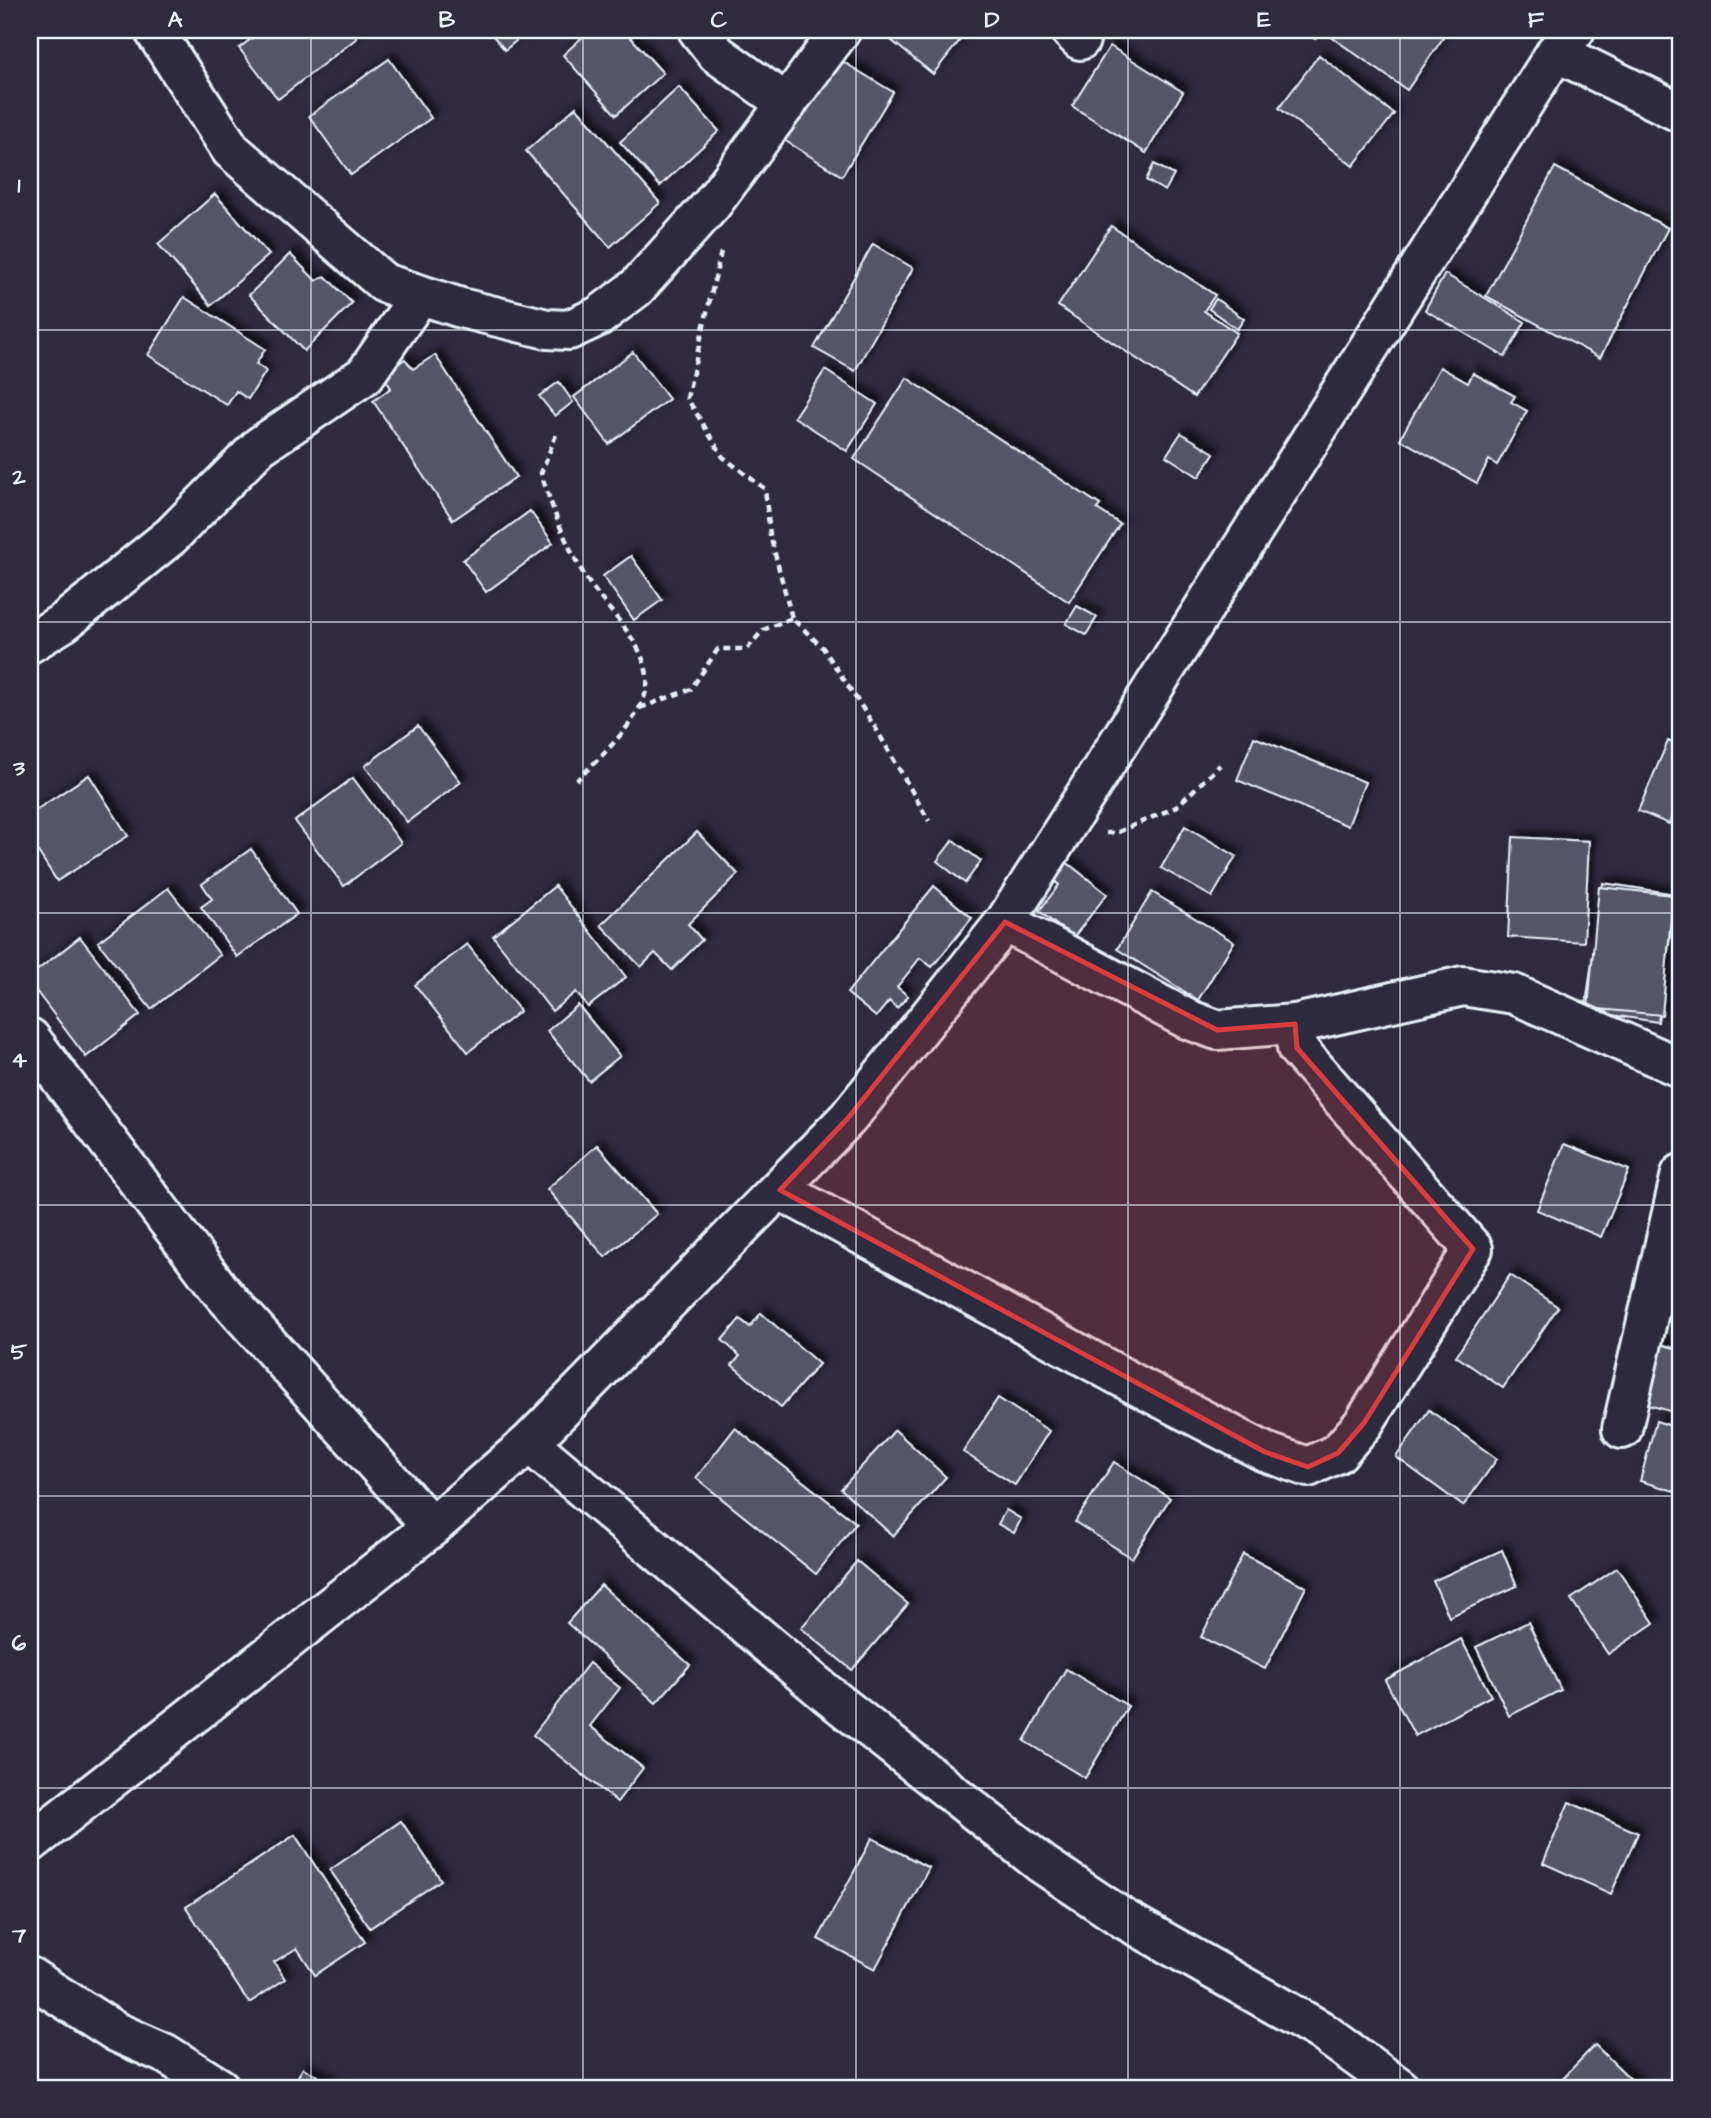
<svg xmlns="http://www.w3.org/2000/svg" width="1711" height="2118" viewBox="0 0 1711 2118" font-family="'Architects Daughter',sans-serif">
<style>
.building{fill:#575565;stroke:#e8f1f8;stroke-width:2;filter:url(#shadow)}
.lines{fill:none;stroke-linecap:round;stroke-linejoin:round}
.street-casing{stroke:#e8f1f8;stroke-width:44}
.path{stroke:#e8f1f8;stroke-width:4.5;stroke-dasharray:7 5;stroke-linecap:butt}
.street{stroke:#2f2a3d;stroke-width:38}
.marked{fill:#d83c3d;fill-opacity:0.2;stroke:#d83c3d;stroke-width:5;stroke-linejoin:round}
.grid{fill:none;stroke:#e8f1f8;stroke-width:2;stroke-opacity:0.55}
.neatline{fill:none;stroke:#e8f1f8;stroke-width:2.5}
.grid-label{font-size:23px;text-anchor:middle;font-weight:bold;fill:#e8f1f8}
</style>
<defs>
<filter id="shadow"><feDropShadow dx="6" dy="-6" stdDeviation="3.5" flood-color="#0009"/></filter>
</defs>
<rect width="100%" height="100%" fill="#2f2a3d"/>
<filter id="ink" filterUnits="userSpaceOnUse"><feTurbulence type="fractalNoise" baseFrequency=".0143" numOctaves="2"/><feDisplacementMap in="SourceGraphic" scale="14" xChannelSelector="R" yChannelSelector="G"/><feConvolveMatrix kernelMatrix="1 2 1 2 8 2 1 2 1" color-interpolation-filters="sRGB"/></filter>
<g filter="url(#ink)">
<g class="building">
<polygon points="263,30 350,30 357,38 278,99 239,48"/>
<polygon points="488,30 529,30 505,50"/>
<polygon points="590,30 624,30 663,73 616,115 563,55"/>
<polygon points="891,30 968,30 933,74 886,36"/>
<polygon points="1300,30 1321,30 1315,39"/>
<polygon points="1335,30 1431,30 1443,38 1407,90 1330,36"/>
<polygon points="1110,46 1183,92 1146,153 1072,106"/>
<polygon points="1319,55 1394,114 1353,166 1279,108"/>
<polygon points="835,57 893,92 842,176 784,140"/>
<polygon points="389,59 431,118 351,175 309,116"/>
<polygon points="679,87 719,131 660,186 620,142"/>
<polygon points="576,107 660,203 610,247 526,151"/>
<polygon points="1154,164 1174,175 1165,191 1146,180"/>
<polygon points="1555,167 1668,228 1600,358 1486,296"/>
<polygon points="215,194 269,255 211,305 158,244"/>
<polygon points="1111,226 1215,295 1204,311 1237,333 1194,397 1058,306"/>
<polygon points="873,244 913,268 855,371 814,348"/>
<polygon points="290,254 316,281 325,276 352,303 304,351 249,295"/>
<polygon points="1445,274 1525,322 1505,357 1425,310"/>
<polygon points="184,297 265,349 256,364 266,371 248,399 236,391 227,405 148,355"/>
<polygon points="1216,299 1244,319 1237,329 1209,309"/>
<polygon points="633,352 669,399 609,444 574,397"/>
<polygon points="435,355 516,477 453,520 373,401 391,388 383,375 405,359 413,369"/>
<polygon points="1440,367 1468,383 1473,373 1515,396 1511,402 1527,411 1497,465 1489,460 1477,483 1400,439"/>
<polygon points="825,370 877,404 847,451 794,417"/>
<polygon points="907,378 1100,505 1097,509 1120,524 1069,602 854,459"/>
<polygon points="559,382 573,402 555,416 539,396"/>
<polygon points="1181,433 1214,453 1199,477 1166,456"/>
<polygon points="530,511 553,543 486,592 463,560"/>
<polygon points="631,556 662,600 634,620 603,576"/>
<polygon points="1077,606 1097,617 1086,635 1066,624"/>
<polygon points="418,726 461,782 407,822 365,766"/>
<polygon points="1254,737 1365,782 1348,826 1237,780"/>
<polygon points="1668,741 1681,747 1681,811 1675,808 1669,824 1638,811"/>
<polygon points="89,775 128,836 57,881 30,839 30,814"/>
<polygon points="353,778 401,843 344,886 295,821"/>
<polygon points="1185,826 1236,856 1212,897 1161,868"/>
<polygon points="697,832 738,874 688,924 702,940 672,970 655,953 641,967 601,925"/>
<polygon points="1513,837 1589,841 1584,942 1508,937"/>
<polygon points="953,840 981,861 965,883 937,861"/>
<polygon points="251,849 297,914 237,957 201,907 212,899 202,884"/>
<polygon points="1065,861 1107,894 1073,938 1039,911 1059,885 1052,879"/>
<polygon points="1603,883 1676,894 1658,1022 1585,1011"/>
<polygon points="555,886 626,977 588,1007 576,992 552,1011 493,936"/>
<polygon points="934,886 972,918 932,967 920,958 897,987 908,996 897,1008 889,1001 876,1017 847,993"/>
<polygon points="1599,887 1673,895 1662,1015 1588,1008"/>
<polygon points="168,888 220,955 151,1009 98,942"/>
<polygon points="1152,892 1234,942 1198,1000 1117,949"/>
<polygon points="80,937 140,1015 86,1057 30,983 30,976"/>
<polygon points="467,944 520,1011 468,1052 415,985"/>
<polygon points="578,1005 620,1056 589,1081 547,1031"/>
<polygon points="1564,1144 1629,1170 1601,1237 1537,1210"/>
<polygon points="597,1145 657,1214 605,1257 547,1189"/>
<polygon points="1510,1275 1558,1307 1503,1388 1456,1356"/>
<polygon points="761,1313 819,1364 781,1407 732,1365 740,1356 722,1340 740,1319 750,1327"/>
<polygon points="1657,1343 1681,1350 1681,1414 1641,1403"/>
<polygon points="998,1398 1049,1431 1015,1485 963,1452"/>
<polygon points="1429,1410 1497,1459 1463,1506 1396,1457"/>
<polygon points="1656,1421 1681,1429 1681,1493 1640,1481"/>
<polygon points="735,1428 856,1523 816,1574 696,1478"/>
<polygon points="895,1430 946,1477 893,1536 841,1489"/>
<polygon points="1114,1462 1170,1498 1132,1558 1075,1522"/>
<polygon points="1006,1510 1021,1519 1014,1533 998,1524"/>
<polygon points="1502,1550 1517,1586 1449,1617 1433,1581"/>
<polygon points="1243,1554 1306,1587 1265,1669 1201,1637"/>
<polygon points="857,1561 908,1604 852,1670 801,1628"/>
<polygon points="1617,1568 1654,1623 1608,1654 1571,1599"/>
<polygon points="601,1585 690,1665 656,1703 567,1623"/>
<polygon points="1528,1622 1561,1690 1509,1716 1476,1647"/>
<polygon points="1461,1639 1491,1696 1415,1736 1385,1680"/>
<polygon points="589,1663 620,1688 590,1726 643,1768 617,1802 533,1735"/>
<polygon points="1066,1669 1128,1706 1085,1778 1024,1741"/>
<polygon points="1569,1802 1638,1833 1611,1894 1543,1863"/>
<polygon points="401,1821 441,1880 370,1928 330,1870"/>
<polygon points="295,1835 365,1942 315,1975 297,1948 274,1962 285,1979 249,2003 186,1907"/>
<polygon points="872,1838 929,1868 875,1969 818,1939"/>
<polygon points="1595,2045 1640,2088 1553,2088"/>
<polygon points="303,2068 339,2088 291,2088"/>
</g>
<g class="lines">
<g class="street-casing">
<g id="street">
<polyline points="154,30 231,150 384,283 461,308 547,329 569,330 599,316 636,288 712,204 841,30"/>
<polyline points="698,30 717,54 787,104"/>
<polyline points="1070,30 1080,40"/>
<polyline points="1556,52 1681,113"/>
<polyline points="30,643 64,622 171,536 260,446 365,375 420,295"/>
<polyline points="1005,922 1187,1019 1217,1030 1295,1024 1463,986 1514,994 1681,1068"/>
<polyline points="30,1038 220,1290 432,1527"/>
<polyline points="780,1190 1138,1386 1265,1452 1308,1467 1338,1453 1364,1423 1473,1249 1297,1048 1295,1024"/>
<polyline points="1622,1429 1681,1174"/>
<polyline points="529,1443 827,1694 1042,1864 1124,1919 1320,2030 1400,2088"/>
<polyline points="30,1843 432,1527 529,1443 848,1118 1005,922 1556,52 1575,30"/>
<polyline points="30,1977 116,2032 166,2054 220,2088"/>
</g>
</g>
<g class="path">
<polyline points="721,252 687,398 723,457 765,489 770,535 792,618 823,648 875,727 929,821"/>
<path d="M 556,435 L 541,473 C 553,511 566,546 588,581 C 606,609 643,640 647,676 C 652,711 600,757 577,780"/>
<polyline points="640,708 691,689 718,649 747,649 763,630 792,618"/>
<polyline points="1106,833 1116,833 1176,807 1220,765"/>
</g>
<use href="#street" class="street"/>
</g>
</g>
<path class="marked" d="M 1005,922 L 1217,1030 L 1295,1024 L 1297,1048 L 1473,1249 L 1364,1423 L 1338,1453 L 1308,1467 L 1265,1452 L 780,1190 L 848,1118 Z"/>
<path class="grid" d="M 311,30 L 311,2088M 583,30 L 583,2088M 856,30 L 856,2088M 1128,30 L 1128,2088M 1400,30 L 1400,2088M 30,330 L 1681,330M 30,622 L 1681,622M 30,913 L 1681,913M 30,1205 L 1681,1205M 30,1496 L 1681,1496M 30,1788 L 1681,1788"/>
<rect width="1711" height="2118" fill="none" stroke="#2f2a3d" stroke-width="77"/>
<rect x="38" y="38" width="1634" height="2042" class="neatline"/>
<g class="grid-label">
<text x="175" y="27">A</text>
<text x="447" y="27">B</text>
<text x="719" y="27">C</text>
<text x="992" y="27">D</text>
<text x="1264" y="27">E</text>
<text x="1536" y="27">F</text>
<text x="19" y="192">1</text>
<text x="19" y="484">2</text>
<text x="19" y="775">3</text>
<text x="19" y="1067">4</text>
<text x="19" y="1359">5</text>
<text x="19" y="1650">6</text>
<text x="19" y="1942">7</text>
</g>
</svg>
